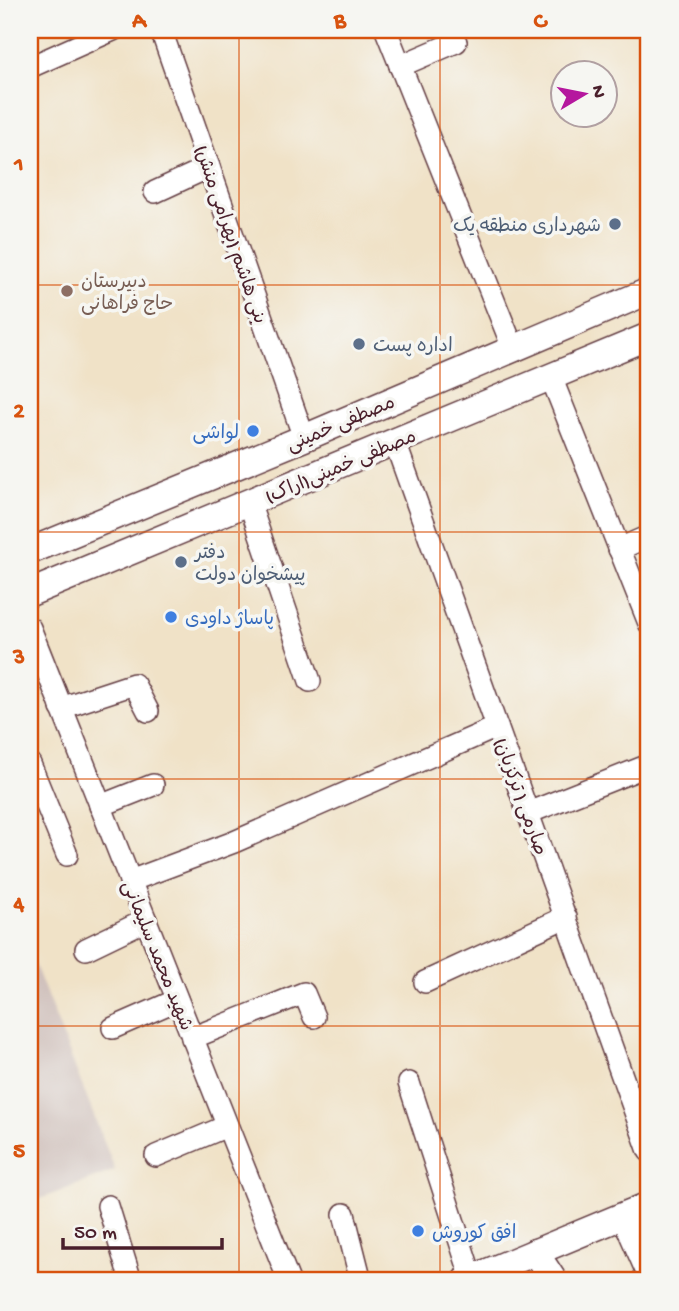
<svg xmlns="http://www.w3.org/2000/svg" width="679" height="1311" viewBox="0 0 679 1311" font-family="'Gochi Hand','Playpen Sans Arabic',sans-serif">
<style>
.industrial{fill:#cfc0bb}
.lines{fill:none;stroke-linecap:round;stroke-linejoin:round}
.minor-casing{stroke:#633c42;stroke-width:24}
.major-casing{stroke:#633c42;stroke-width:29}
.minor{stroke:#fff;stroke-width:21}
.major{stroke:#fff;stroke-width:26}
.grid{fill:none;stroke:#d8530f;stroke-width:2;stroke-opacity:0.55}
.service-dot{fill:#5c6f8a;stroke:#f6f6f2;stroke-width:2.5}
.education-dot{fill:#8d6e63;stroke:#f6f6f2;stroke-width:2.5}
.shop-dot{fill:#3f7fe0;stroke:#f6f6f2;stroke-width:2.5}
.labels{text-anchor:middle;stroke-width:7;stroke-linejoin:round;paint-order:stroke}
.service-label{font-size:19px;fill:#4e5e75;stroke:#f6f6f2;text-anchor:start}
.street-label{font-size:19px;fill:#4a1f2b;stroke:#f6f6f2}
.education-label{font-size:19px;fill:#785e54;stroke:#f6f6f2;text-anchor:start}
.shop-label{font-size:19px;fill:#366cbe;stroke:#f6f6f2;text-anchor:start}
.neatline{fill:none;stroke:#d8530f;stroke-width:2.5}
.grid-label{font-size:23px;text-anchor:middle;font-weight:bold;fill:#d8530f}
</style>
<rect width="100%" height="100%" fill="#f6f6f2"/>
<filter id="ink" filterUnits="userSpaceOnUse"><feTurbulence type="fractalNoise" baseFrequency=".0143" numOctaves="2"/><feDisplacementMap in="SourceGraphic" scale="14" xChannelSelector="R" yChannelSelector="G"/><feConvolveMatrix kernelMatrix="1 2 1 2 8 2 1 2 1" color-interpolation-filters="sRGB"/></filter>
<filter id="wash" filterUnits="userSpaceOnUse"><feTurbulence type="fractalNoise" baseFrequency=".00686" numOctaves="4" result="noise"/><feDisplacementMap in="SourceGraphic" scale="28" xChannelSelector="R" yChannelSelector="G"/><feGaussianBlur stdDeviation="1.57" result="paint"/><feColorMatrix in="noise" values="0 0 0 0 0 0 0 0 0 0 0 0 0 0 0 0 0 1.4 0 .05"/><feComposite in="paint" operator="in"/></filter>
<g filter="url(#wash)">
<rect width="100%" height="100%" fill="#f0e2c7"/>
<polygon class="industrial" points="30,952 115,1170 30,1203"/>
</g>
<g filter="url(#ink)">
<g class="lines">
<g class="minor-casing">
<g id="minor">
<polyline points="161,30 304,438"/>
<polyline points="386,30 513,348"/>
<polyline points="400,66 456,42"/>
<polyline points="30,67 113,30"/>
<polyline points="155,192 209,167"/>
<polyline points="551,377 649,623"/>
<polyline points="395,442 649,1151"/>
<polyline points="249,502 310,681"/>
<polyline points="619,549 649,536"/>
<polyline points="30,628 289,1281"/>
<polyline points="61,708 134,684 148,711"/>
<polyline points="30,764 67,855"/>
<polyline points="100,806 153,785"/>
<polyline points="528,813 649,765"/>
<polyline points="130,881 234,842 497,727"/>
<polyline points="86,949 146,920"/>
<polyline points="425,982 566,917"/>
<polyline points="113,1028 177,1000"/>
<polyline points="192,1038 304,993 314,1017"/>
<polyline points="409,1083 472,1279"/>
<polyline points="156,1156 227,1126"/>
<polyline points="108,1206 131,1281"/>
<polyline points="344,1214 361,1281"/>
<polyline points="622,1216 649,1277"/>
</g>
</g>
<g class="major-casing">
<g id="major">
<polyline points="30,551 304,438 649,291"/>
<polyline points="30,593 649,336"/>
<polyline points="535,1252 554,1281"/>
<polyline points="466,1281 649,1205"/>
</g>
</g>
<use href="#minor" class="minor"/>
<use href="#major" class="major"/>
</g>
</g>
<path class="grid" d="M 239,30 L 239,1281M 440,30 L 440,1281M 30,285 L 649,285M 30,532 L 649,532M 30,779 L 649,779M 30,1026 L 649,1026"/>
<g class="service-dot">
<circle cx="615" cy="224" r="7"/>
<circle cx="359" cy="344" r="7"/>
<circle cx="181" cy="562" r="7"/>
</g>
<circle class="education-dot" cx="67" cy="291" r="7"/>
<g class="shop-dot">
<circle cx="253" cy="431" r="7"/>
<circle cx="171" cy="617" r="7"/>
<circle cx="418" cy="1231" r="7"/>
</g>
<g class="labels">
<g class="service-label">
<text x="601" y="231" text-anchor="end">شهرداری منطقه یک</text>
<text x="373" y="351">اداره پست</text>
<text x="195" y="558">دفتر<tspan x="195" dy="22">پیشخوان دولت</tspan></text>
</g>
<g class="street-label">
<text transform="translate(232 234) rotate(71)" y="7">بنی هاشم (بهرامی منش)</text>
<text transform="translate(340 422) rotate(-23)" y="7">مصطفی خمینی</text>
<text transform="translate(340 465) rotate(-23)" y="7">مصطفی خمینی(اراک)</text>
<text transform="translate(522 796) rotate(70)" y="7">صارمی ( ترکزبان)</text>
<text transform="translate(159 955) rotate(68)" y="7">شهید محمد سلیمانی</text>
</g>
<g class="education-label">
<text x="81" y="287">دبیرستان<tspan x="81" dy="22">حاج فراهانی</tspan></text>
</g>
<g class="shop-label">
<text x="239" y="438" text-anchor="end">لواشی</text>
<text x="185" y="624">پاساژ داودی</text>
<text x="432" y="1238">افق کوروش</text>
</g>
</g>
<rect width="679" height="1311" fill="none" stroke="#f6f6f2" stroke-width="77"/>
<g transform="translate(584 94) rotate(80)"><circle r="33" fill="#f6f6f2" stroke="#b1a0a2" stroke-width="2"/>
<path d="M0-5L12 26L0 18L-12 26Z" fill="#b5179e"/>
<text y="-10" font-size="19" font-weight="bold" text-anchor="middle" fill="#4a1f2b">N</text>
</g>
<path d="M63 1238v10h159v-10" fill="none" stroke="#4a1f2b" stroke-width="3.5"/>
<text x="74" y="1238" font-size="21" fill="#4a1f2b" stroke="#f6f6f2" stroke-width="5" paint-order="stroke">50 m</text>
<rect x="38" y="38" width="602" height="1234" class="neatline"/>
<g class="grid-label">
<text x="139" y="27">A</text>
<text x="340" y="27">B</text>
<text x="540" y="27">C</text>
<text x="19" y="170">1</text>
<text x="19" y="417">2</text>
<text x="19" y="663">3</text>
<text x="19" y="910">4</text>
<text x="19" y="1157">5</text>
</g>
</svg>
